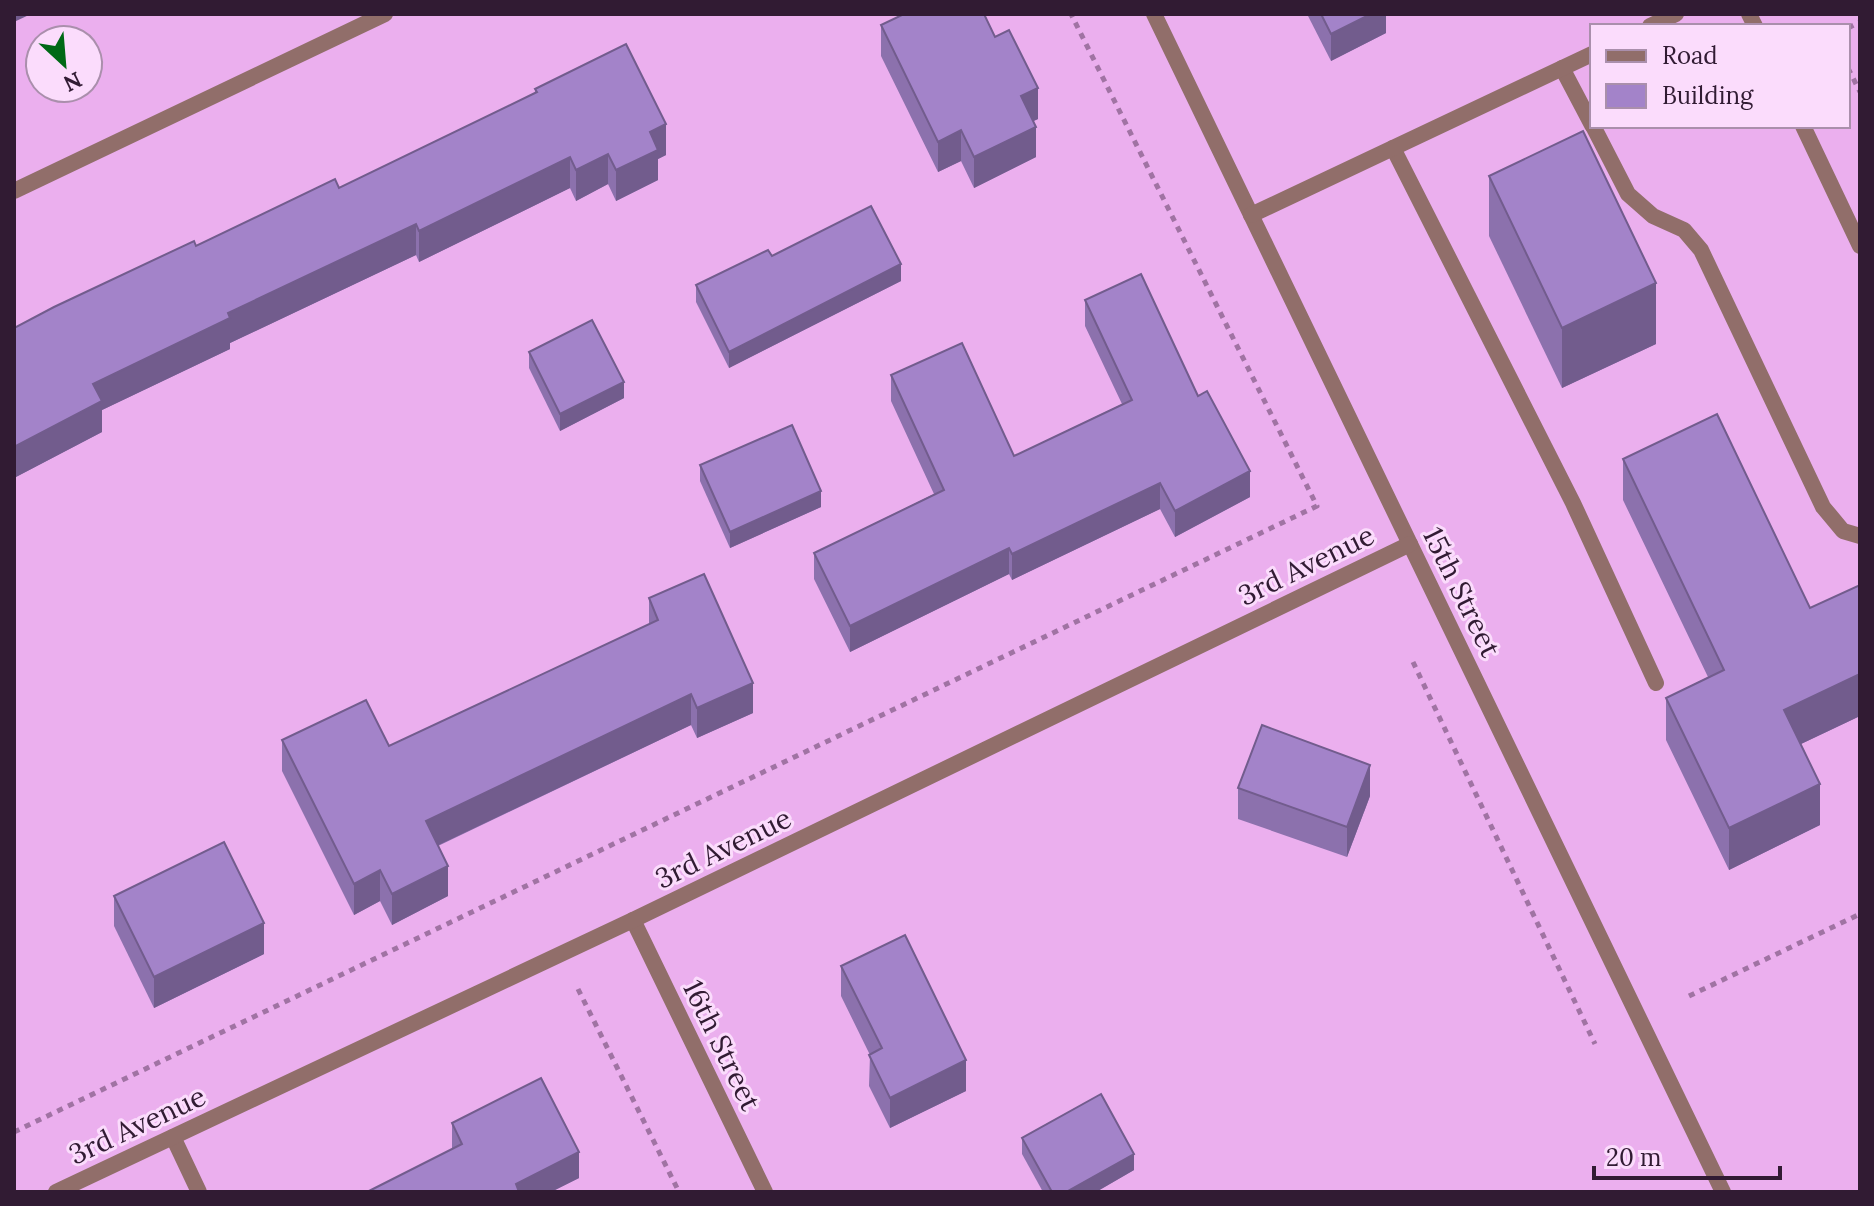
<svg xmlns="http://www.w3.org/2000/svg" width="1874" height="1206" viewBox="0 0 1874 1206" font-family="Lora,serif">
<style>
.lines{fill:none;stroke-linecap:round;stroke-linejoin:round}
.path{stroke:#a073a3;stroke-width:5;stroke-dasharray:6 6;stroke-linecap:butt}
.service{stroke:#916e6a;stroke-width:16}
.minor{stroke:#916e6a;stroke-width:16}
.wall{fill:#8c71ad}
.shaded-wall{fill:#725c8d}
.building{fill:#a383c9;stroke:#725c8d;stroke-width:2}
.labels{text-anchor:middle;stroke-width:6;stroke-linejoin:round;paint-order:stroke}
.street-label{font-size:28px;fill:#311b33;stroke:#fbdcfc}
</style>
<rect width="100%" height="100%" fill="#ebafee"/>
<g class="lines">
<g class="path">
<polyline points="1848,28 1860,22"/>
<polyline points="1848,68 1860,92"/>
<polyline points="1413,662 1595,1044"/>
<polyline points="578,989 679,1192"/>
<polyline points="1689,996 1860,914"/>
<polyline points="14,1132 1317,506 1071,14"/>
</g>
<g class="service">
<polyline points="1562,68 1592,125"/>
<polyline points="1593,126 1628,194 1653,216 1684,230 1701,250 1823,507 1843,531 1860,536"/>
<polyline points="1393,148 1573,503 1656,683"/>
<polyline points="173,1137 199,1192"/>
</g>
<g class="minor">
<polyline points="1154,14 1723,1192"/>
<polyline points="1749,14 1755,26"/>
<polyline points="1650,26 1676,14"/>
<polyline points="1803,126 1860,246"/>
<polyline points="14,191 385,14"/>
<polyline points="1251,215 1592,54"/>
<polyline points="633,920 765,1192"/>
<polyline points="56,1192 633,920 1410,544"/>
</g>
</g>
<g class="wall">
<polygon points="1307,14 1386,14 1386,33 1331,61"/>
<polygon points="881,25 1038,119 1033,121 1036,157 974,188 961,161 938,172 881,56"/>
<polygon points="535,89 666,155 658,159 658,180 616,201 608,184 576,201 570,188 419,262 416,255 230,343 230,349 102,410 102,432 14,478 14,328 196,246 339,188 535,93"/>
<polygon points="1489,176 1656,344 1562,388 1489,236"/>
<polygon points="772,256 901,281 729,368 696,302 696,285"/>
<polygon points="1085,300 1198,396 1250,497 1175,537 1160,509 1012,580 1009,574 850,652 814,579 814,553 934,494 891,401 891,375 1014,456 1122,404 1085,326"/>
<polygon points="529,352 624,398 560,431 529,368"/>
<polygon points="1623,459 1860,716 1801,744 1820,825 1729,870 1666,740 1666,698 1708,677 1623,500"/>
<polygon points="700,465 821,507 730,548 700,481"/>
<polygon points="649,598 753,713 697,738 691,725 438,846 448,896 392,925 380,901 354,915 282,771 282,740 389,746 649,625"/>
<polygon points="1238,788 1370,796 1347,857 1238,819"/>
<polygon points="114,896 264,954 154,1008 114,926"/>
<polygon points="841,966 966,1091 890,1128 869,1086 870,1055 841,996"/>
<polygon points="452,1123 579,1178 551,1192 367,1192 452,1149"/>
<polygon points="1022,1138 1134,1170 1096,1192 1043,1192 1022,1154"/>
</g>
<g class="shaded-wall">
<polygon points="14,14 31,14 14,22"/>
<polygon points="1371,14 1386,14 1386,33 1331,61 1331,34"/>
<polygon points="1038,88 1038,119 1021,127 1021,96"/>
<polygon points="666,124 666,155 658,159 658,180 616,201 616,170 650,132"/>
<polygon points="1036,127 1036,157 974,188 974,157"/>
<polygon points="961,130 961,161 938,172 938,142"/>
<polygon points="608,154 608,184 576,201 576,170"/>
<polygon points="570,157 570,188 419,262 419,231"/>
<polygon points="416,224 416,255 230,343 230,349 102,410 102,432 14,478 14,447 93,384 228,313"/>
<polygon points="901,264 901,281 729,368 729,352"/>
<polygon points="1656,283 1656,344 1562,388 1562,328"/>
<polygon points="624,382 624,398 560,431 560,414"/>
<polygon points="1250,471 1250,497 1175,537 1175,511"/>
<polygon points="1160,483 1160,509 1012,580 1012,554"/>
<polygon points="821,491 821,507 730,548 730,532"/>
<polygon points="1009,548 1009,574 850,652 850,626"/>
<polygon points="1860,674 1860,716 1784,752 1784,710"/>
<polygon points="753,683 753,713 697,738 697,708"/>
<polygon points="691,694 691,725 426,851 426,821"/>
<polygon points="1370,765 1370,796 1347,857 1347,827"/>
<polygon points="1820,784 1820,825 1729,870 1729,828"/>
<polygon points="448,866 448,896 392,925 392,894"/>
<polygon points="380,870 380,901 354,915 354,884"/>
<polygon points="264,923 264,954 154,1008 154,977"/>
<polygon points="966,1060 966,1091 890,1128 890,1098"/>
<polygon points="579,1152 579,1178 551,1192 516,1192 516,1184"/>
<polygon points="1134,1154 1134,1170 1096,1192 1066,1192"/>
</g>
<g class="building">
<polygon points="904,14 984,14 995,37 1009,30 1038,88 1021,96 1036,127 974,157 961,130 938,142 881,25"/>
<polygon points="1321,14 1371,14 1331,34"/>
<polygon points="626,44 666,124 650,132 658,150 616,170 608,154 576,170 570,157 419,231 416,224 228,313 230,318 93,384 102,401 14,447 14,328 54,307 194,241 196,246 335,179 339,188 537,92 535,89"/>
<polygon points="1583,131 1656,283 1562,328 1489,176"/>
<polygon points="871,206 901,264 729,352 696,285 768,250 772,256"/>
<polygon points="1141,274 1198,396 1207,391 1250,471 1175,511 1160,483 1012,554 1009,548 850,626 814,553 944,490 891,375 962,343 1014,456 1132,400 1085,300"/>
<polygon points="592,320 624,382 560,414 529,352"/>
<polygon points="1717,414 1810,608 1860,585 1860,674 1784,710 1820,784 1729,828 1666,698 1724,670 1623,459"/>
<polygon points="792,425 821,491 730,532 700,465"/>
<polygon points="704,574 753,683 697,708 691,694 426,821 448,866 392,894 380,870 354,884 282,740 366,700 389,746 658,620 649,598"/>
<polygon points="1262,725 1370,765 1347,827 1238,788"/>
<polygon points="224,842 264,923 154,977 114,896"/>
<polygon points="905,935 966,1060 890,1098 869,1055 882,1048 841,966"/>
<polygon points="541,1078 579,1152 516,1184 519,1192 367,1192 462,1144 452,1123"/>
<polygon points="1101,1094 1134,1154 1066,1192 1052,1192 1022,1138"/>
</g>
<g class="labels">
<g class="street-label">
<text transform="translate(1306 565) rotate(-26)" y="10">3rd Avenue</text>
<text transform="translate(1462 592) rotate(64)" y="10">15th Street</text>
<text transform="translate(723 848) rotate(-26)" y="10">3rd Avenue</text>
<text transform="translate(722 1045) rotate(64)" y="10">16th Street</text>
<text transform="translate(137 1125) rotate(-25)" y="10">3rd Avenue</text>
</g>
</g>
<rect width="1874" height="1206" fill="none" stroke="#311b33" stroke-width="32"/>
<rect x="1590" y="24" width="260" height="104" fill="#fbdcfc" stroke="#aa8fac" stroke-width="2"/>
<rect x="1606" y="50" width="40" height="12" fill="#916e6a" stroke="#aa8fac" stroke-width="2"/>
<text x="1662" y="64" font-size="24" fill="#311b33">Road</text>
<rect x="1606" y="84" width="40" height="24" fill="#a383c9" stroke="#aa8fac" stroke-width="2"/>
<text x="1662" y="104" font-size="24" fill="#311b33">Building</text>
<g transform="translate(64 64) rotate(154)"><circle r="38" fill="#fbdcfc" stroke="#aa8fac" stroke-width="2"/>
<path d="M0-6L14 30L0 20L-14 30Z" fill="#006916"/>
<text y="-12" font-size="22" font-weight="bold" text-anchor="middle" fill="#311b33">N</text>
</g>
<path d="M1594 1166v12h186v-12" fill="none" stroke="#311b33" stroke-width="4"/>
<text x="1606" y="1166" font-size="24" fill="#311b33" stroke="#fbdcfc" stroke-width="6" paint-order="stroke">20 m</text>
</svg>
